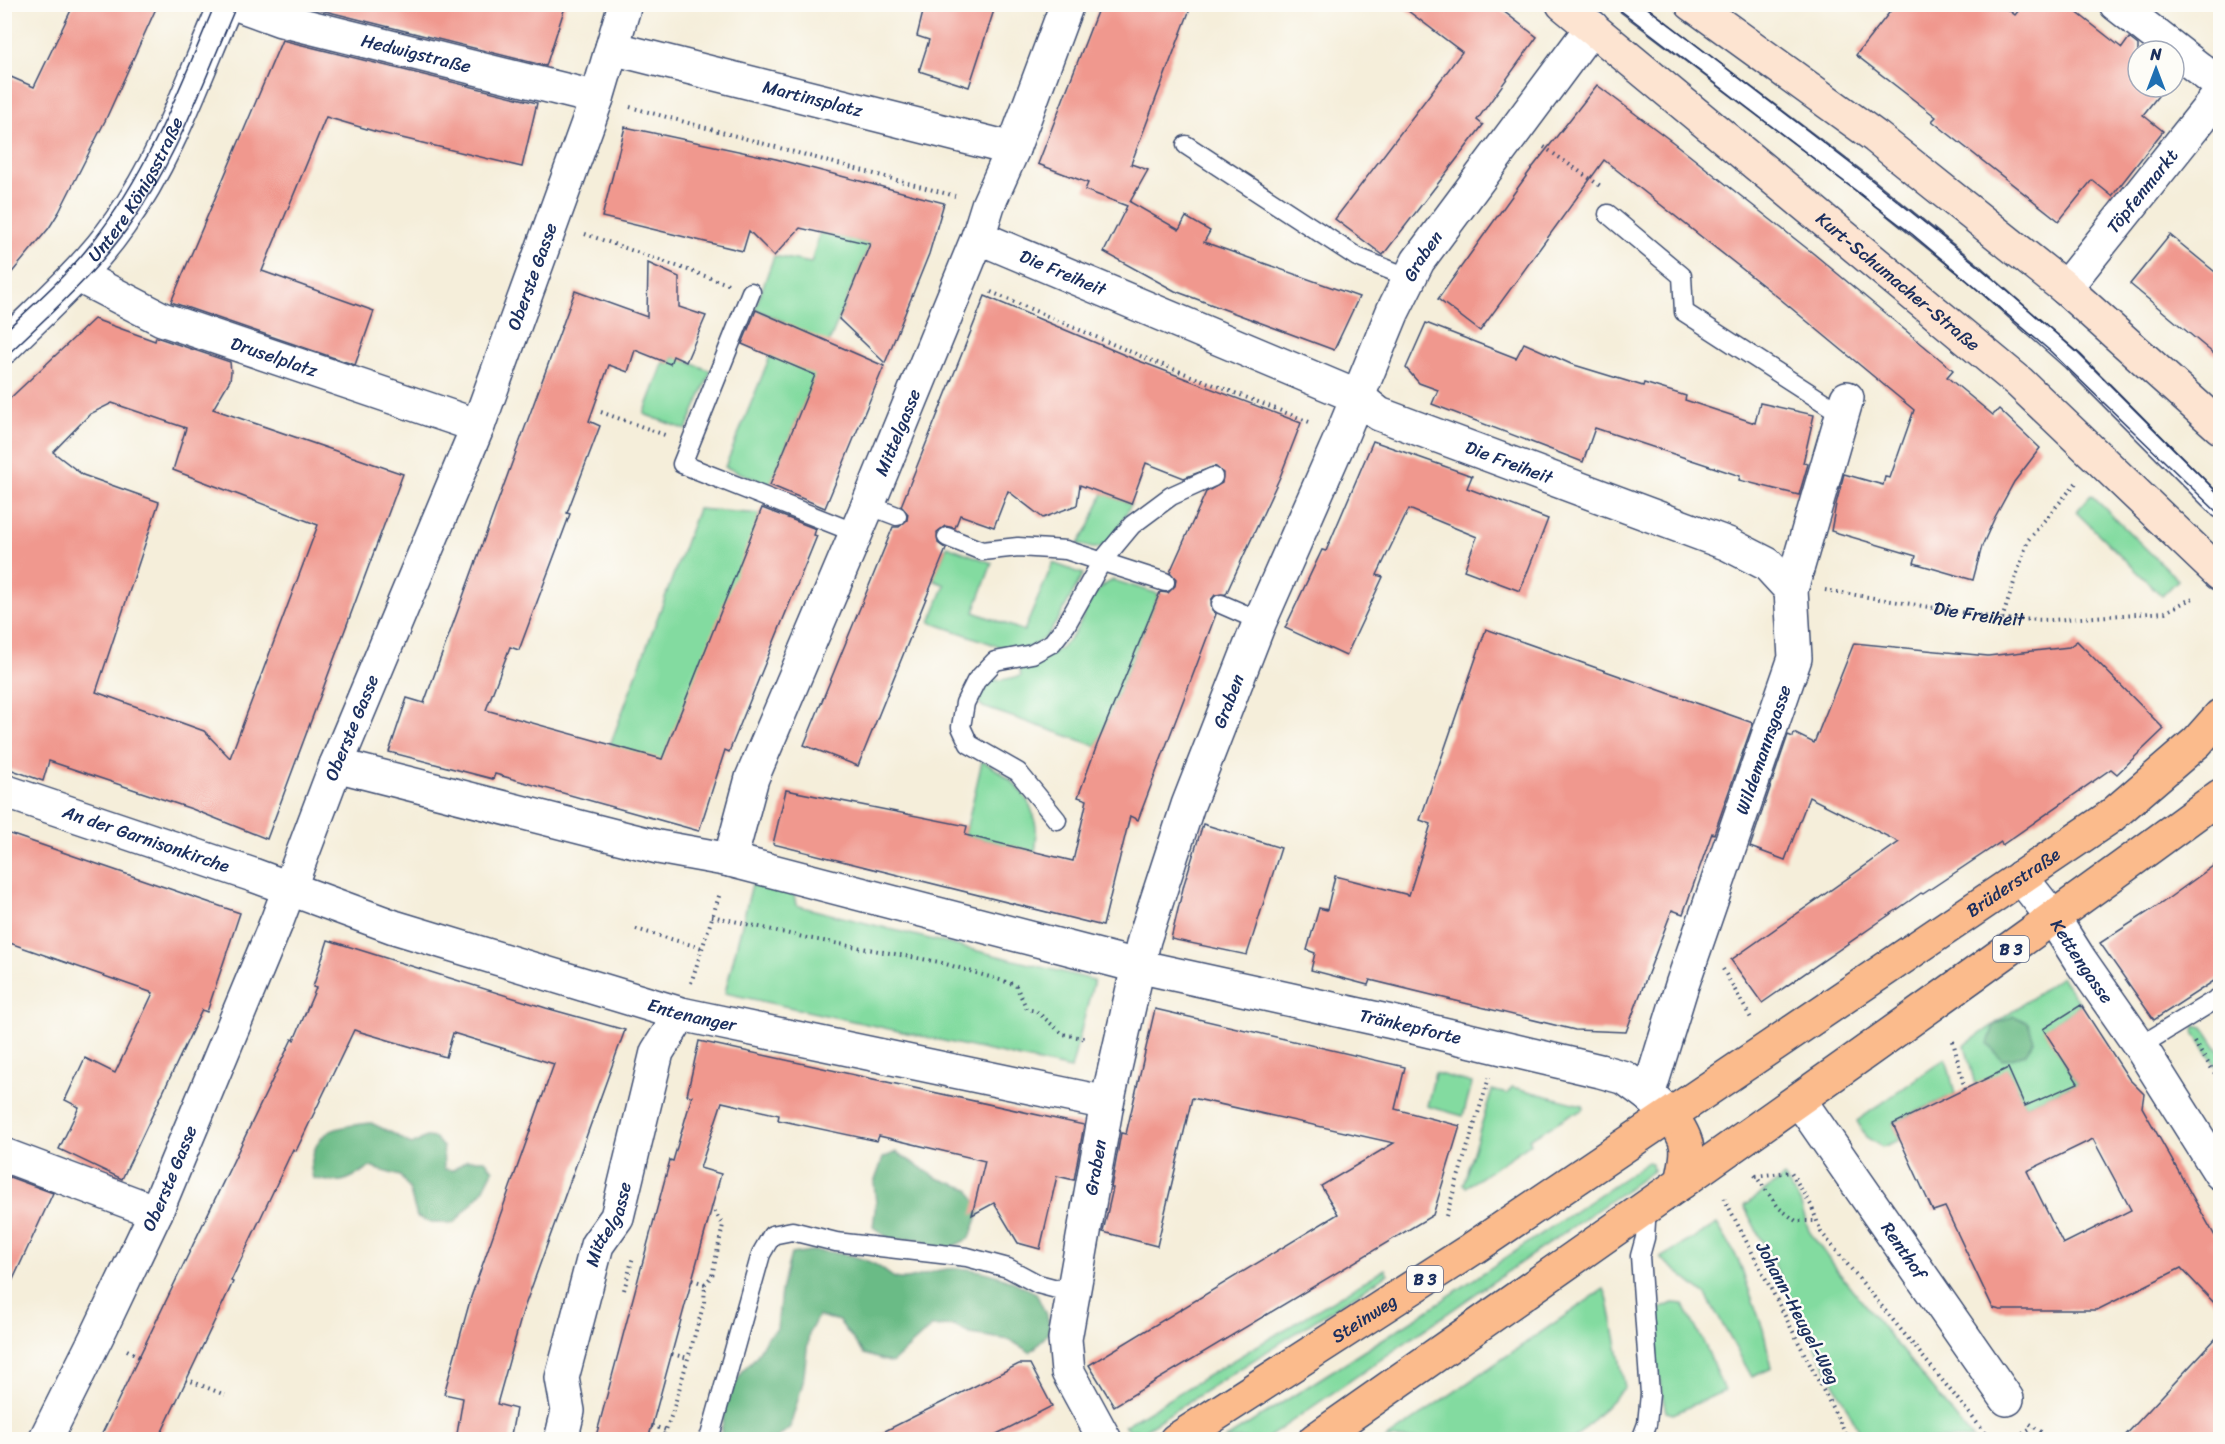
<svg xmlns="http://www.w3.org/2000/svg" width="2225" height="1444" viewBox="0 0 2225 1444" font-family="Sriracha,sans-serif">
<style>
.green{fill:#83dba0;stroke:#4f857f;stroke-width:1.5}
.forest{fill:#6abb86;stroke:#427572;stroke-width:1.5}
.building{fill:#f0988e;fill-rule:evenodd}
.lines{fill:none;stroke-linecap:round;stroke-linejoin:round}
.lane-casing{stroke:#3c4c71;stroke-width:21}
.street-casing{stroke:#3c4c71;stroke-width:36}
.secondary-casing{stroke:#3c4c71;stroke-width:36}
.primary-casing{stroke:#3c4c71;stroke-width:36}
.path{stroke:#3c4c71;stroke-width:4;stroke-dasharray:1.5 4.5;stroke-linecap:butt}
.lane{stroke:#fff;stroke-width:18}
.street{stroke:#fff;stroke-width:33}
.secondary{stroke:#fde4d1;stroke-width:33}
.primary{stroke:#fbbb8c;stroke-width:33}
.tram{stroke:#1b2f5e;stroke-width:1.5}
.labels{text-anchor:middle;stroke-width:5;stroke-linejoin:round;paint-order:stroke}
.shield{fill:#fdfcf7;stroke:#5f6c8c;stroke-width:1.5}
.shield-label{font-size:16px;font-weight:bold;fill:#1b2f5e}
.street-label{font-size:18px;fill:#1b2f5e;stroke:#fdfcf7}
</style>
<rect width="100%" height="100%" fill="#fdfcf7"/>
<filter id="ink" filterUnits="userSpaceOnUse"><feTurbulence type="fractalNoise" baseFrequency=".0167" numOctaves="2"/><feDisplacementMap in="SourceGraphic" scale="12" xChannelSelector="R" yChannelSelector="G"/><feConvolveMatrix kernelMatrix="1 2 1 2 8 2 1 2 1" color-interpolation-filters="sRGB"/></filter>
<filter id="wash" filterUnits="userSpaceOnUse"><feTurbulence type="fractalNoise" baseFrequency=".008" numOctaves="4" result="noise"/><feDisplacementMap in="SourceGraphic" scale="24" xChannelSelector="R" yChannelSelector="G"/><feGaussianBlur stdDeviation="1.35" result="paint"/><feColorMatrix in="noise" values="0 0 0 0 0 0 0 0 0 0 0 0 0 0 0 0 0 1.4 0 .05"/><feComposite in="paint" operator="in"/></filter>
<g filter="url(#wash)">
<rect width="100%" height="100%" fill="#f5eeda"/>
<g class="green">
<polygon points="820,232 870,244 770,485 725,467 784,322 755,309 774,256 811,263"/>
<polygon points="673,356 711,371 686,430 644,414 664,362 670,364"/>
<path d="M 1103,493 L 1131,504 C 1124,517 1114,545 1097,548 C 1091,549 1083,545 1078,544 L 1090,525 Z"/>
<polygon points="2091,495 2178,580 2162,596 2076,512"/>
<polygon points="698,509 760,514 671,771 610,745"/>
<polygon points="947,546 992,563 974,612 1024,631 1053,563 1083,574 1058,620 1045,638 1028,648 1012,651 930,622 945,585 933,580"/>
<path d="M 1113,580 L 1159,594 L 1097,746 L 983,707 L 979,703 L 983,688 L 995,675 L 997,681 L 1021,676 L 1019,666 C 1038,660 1055,655 1069,640 C 1088,619 1083,595 1113,580 Z"/>
<path d="M 982,761 C 1019,780 1043,808 1035,852 L 965,835 Z"/>
<polygon points="752,884 794,894 796,905 810,909 1094,980 1071,1069 725,993"/>
<polygon points="2061,977 2081,1005 2044,1029 2078,1083 2025,1106 2008,1069 1975,1085 1965,1045"/>
<polygon points="2195,1026 2204,1028 2220,1052 2220,1072 2194,1033"/>
<polygon points="1946,1058 1955,1094 1893,1123 1900,1140 1882,1147 1866,1137 1857,1121"/>
<polygon points="1435,1073 1472,1083 1463,1116 1427,1106"/>
<polygon points="1512,1087 1582,1105 1583,1109 1577,1113 1573,1113 1529,1139 1531,1143 1466,1187 1463,1185 1492,1090 1507,1094"/>
<polygon points="1648,1162 1652,1163 1653,1171 1266,1439 1225,1439 1416,1318"/>
<polygon points="1784,1177 1800,1202 1809,1231 1835,1268 1973,1439 1863,1439 1744,1206"/>
<polygon points="1717,1224 1738,1259 1763,1329 1772,1368 1752,1377 1706,1295 1660,1258"/>
<path d="M 1385,1269 L 1388,1274 L 1144,1430 C 1137,1431 1128,1432 1124,1426 Z"/>
<polygon points="1604,1289 1607,1296 1625,1387 1574,1439 1386,1439"/>
<path d="M 1673,1303 L 1683,1304 L 1707,1349 L 1724,1391 L 1673,1414 L 1666,1412 C 1662,1393 1648,1333 1655,1317 C 1658,1309 1666,1306 1673,1303 Z"/>
</g>
<g class="forest">
<polygon points="2014,1016 2028,1023 2034,1041 2025,1054 2002,1060 1988,1044 1994,1025"/>
<path d="M 371,1123 L 394,1134 L 412,1145 L 426,1137 L 435,1138 L 443,1147 L 444,1169 L 453,1170 L 467,1160 L 485,1160 L 493,1170 L 482,1192 L 454,1223 L 432,1223 L 417,1217 L 409,1188 L 400,1176 L 370,1167 C 346,1182 340,1185 313,1178 C 310,1168 311,1164 313,1155 C 320,1126 346,1126 371,1123 Z"/>
<polygon points="896,1152 937,1178 969,1189 980,1210 970,1238 952,1247 938,1249 918,1239 891,1240 873,1227 876,1203 874,1183 883,1158"/>
<path d="M 810,1251 C 833,1251 855,1254 876,1265 C 883,1269 889,1275 895,1278 C 909,1283 927,1272 940,1270 C 975,1264 1006,1277 1036,1293 C 1050,1325 1059,1327 1030,1352 L 1010,1340 L 970,1334 L 954,1326 L 931,1327 L 892,1363 L 864,1354 L 839,1321 L 818,1316 L 809,1333 L 803,1382 L 790,1427 L 776,1439 L 720,1440 L 725,1405 L 742,1371 L 756,1357 L 767,1337 L 777,1329 L 781,1291 L 791,1254 Z"/>
</g>
<g id="blocks">
<g class="building">
<polygon points="74,4 158,4 105,121 59,212 49,228 4,282 4,74 34,87"/>
<polygon points="297,4 566,4 546,66"/>
<polygon points="925,4 996,4 969,87 919,71 929,40 917,36"/>
<polygon points="1100,4 1192,4 1131,164 1148,170 1130,202 1179,230 1186,217 1210,231 1204,242 1359,297 1334,350 1175,291 1104,252 1127,206 1085,190 1088,183 1038,164"/>
<polygon points="1399,4 1494,4 1537,37 1477,120 1483,125 1383,255 1335,219 1462,52"/>
<polygon points="1896,4 2001,4 2015,15 2024,4 2066,4 2122,48 2129,38 2138,45 2138,87 2165,87 2143,115 2163,131 2112,196 2092,180 2059,221 1932,121 1936,117 1856,55"/>
<polygon points="282,40 537,103 522,167 377,132 326,117 262,271 374,311 355,365 171,302"/>
<polygon points="1597,85 1674,143 1814,254 1953,370 1947,377 1993,415 1999,409 2040,448 2014,482 1995,517 1982,546 1973,580 1914,563 1916,556 1831,531 1836,504 1844,474 1883,485 1885,477 1890,478 1914,410 1779,298 1604,160 1480,331 1438,299 1532,168"/>
<polygon points="625,127 776,159 944,203 929,254 885,363 839,319 870,244 800,228 774,256 749,231 743,251 602,217"/>
<polygon points="2170,235 2220,276 2220,359 2130,284"/>
<polygon points="648,263 679,277 679,307 706,316 686,362 673,356 670,364 635,350 628,372 609,365 589,421 600,426 567,513 570,514 519,650 510,647 486,710 662,759 762,508 816,529 814,535 817,536 729,752 725,750 699,831 495,774 493,779 389,752 407,698 424,703 575,291 647,317"/>
<polygon points="985,296 1134,359 1301,423 1280,477 1226,594 1215,595 1211,600 1212,610 1216,614 1138,820 1130,816 1103,926 773,844 786,790 967,826 965,835 1073,861 1087,800 1078,797 1097,745 1160,592 1168,593 1175,586 1176,579 1170,572 1206,492 1222,483 1223,473 1215,466 1184,478 1146,463 1131,504 1080,485 1077,505 1043,518 1008,491 994,527 960,515 955,528 945,526 937,532 938,543 946,549 858,766 804,745 893,527 899,527 907,520 908,514 901,506"/>
<polygon points="756,310 884,366 825,508 770,485 815,375 742,344"/>
<path d="M 94,319 L 155,341 L 156,337 L 230,362 L 231,372 L 230,380 L 213,409 L 403,474 L 267,839 L 192,809 L 49,761 L 43,781 L 4,767 L 4,404 ZM 112,403 L 186,428 L 173,470 L 318,525 L 230,758 L 204,731 L 96,692 L 159,502 L 83,475 L 53,452 L 90,414 Z"/>
<polygon points="1426,323 1516,358 1524,343 1571,364 1643,386 1644,383 1686,396 1685,400 1755,423 1760,403 1814,415 1803,463 1808,464 1799,495 1739,480 1740,476 1595,428 1583,462 1432,404 1438,390 1419,383 1406,368"/>
<polygon points="1373,441 1472,476 1467,488 1548,519 1520,591 1464,570 1477,537 1409,509 1377,575 1383,577 1346,656 1285,628 1322,550 1326,551"/>
<polygon points="1486,629 1753,723 1714,834 1712,833 1683,914 1672,910 1626,1032 1575,1030 1370,980 1368,985 1311,970 1315,953 1307,950 1319,908 1327,910 1335,876 1409,895 1431,824 1420,820"/>
<polygon points="2077,641 2164,729 2117,774 2111,769 2002,845 2001,842 1923,894 1921,893 1762,1003 1731,960 1899,842 1809,797 1785,860 1750,847 1788,735 1793,737 1794,733 1814,743 1854,643 1988,656 2069,647"/>
<polygon points="1203,824 1281,848 1247,955 1171,939 1184,884"/>
<polygon points="4,832 240,913 207,1012 202,1010 122,1179 59,1149 79,1107 65,1100 85,1058 115,1073 153,993 4,941"/>
<polygon points="2220,861 2220,977 2154,1020 2100,943 2162,903"/>
<polygon points="328,940 546,1008 625,1030 523,1311 497,1404 516,1409 510,1440 456,1440 463,1398 444,1394 471,1297 554,1064 453,1033 446,1057 354,1030 296,1151 293,1149 231,1281 233,1282 158,1440 99,1440 292,1039 294,1040 316,988 313,987"/>
<path d="M 2081,1005 L 2129,1079 L 2144,1094 L 2142,1107 L 2220,1245 L 2220,1309 L 2181,1268 L 2097,1310 L 2000,1310 L 1993,1308 L 1945,1207 L 1933,1211 L 1900,1140 L 1893,1124 L 2008,1068 L 2025,1106 L 2078,1083 L 2043,1029 ZM 2093,1139 L 2131,1210 L 2063,1244 L 2027,1171 Z"/>
<polygon points="1155,1009 1405,1067 1395,1109 1460,1126 1433,1215 1114,1406 1089,1365 1338,1214 1321,1186 1394,1143 1192,1098 1157,1246 1103,1232 1113,1188 1111,1188 1121,1133 1126,1134"/>
<polygon points="699,1041 1084,1125 1074,1180 1057,1176 1040,1249 1018,1243 994,1203 972,1215 985,1161 879,1136 877,1141 778,1120 779,1115 722,1102 700,1168 721,1174 648,1440 595,1440 670,1160 673,1161 692,1096 687,1095"/>
<polygon points="4,1175 53,1193 4,1299"/>
<polygon points="2220,1334 2220,1440 2121,1440"/>
<polygon points="1019,1364 1030,1364 1052,1406 985,1440 867,1440"/>
</g>
</g>
</g>
<g filter="url(#ink)">
<use href="#blocks" fill-opacity="0" stroke="#3c4c71" stroke-width="1.5"/>
<g class="lines">
<g class="lane-casing">
<g id="lane">
<polyline points="1626,4 1862,183 1972,272 2072,361 2220,509"/>
<polyline points="1186,145 1357,257 1410,278"/>
<polyline points="1608,214 1682,276 1684,312 1842,414"/>
<polyline points="751,292 682,464 856,533"/>
<polyline points="868,505 897,516"/>
<polyline points="947,537 982,551 1018,547 1066,550 1165,582"/>
<polyline points="1221,604 1260,621"/>
<polyline points="1057,820 1018,772 969,744 961,727 965,703 976,681 995,661 1032,654 1052,643 1066,625 1102,561 1132,525 1171,496 1213,477"/>
<polyline points="2140,1046 2220,997"/>
<polyline points="707,1440 710,1436 761,1254 772,1235 792,1231 836,1242 967,1257 1008,1268 1038,1284 1072,1293"/>
<polyline points="1641,1440 1647,1424 1650,1394 1640,1256 1645,1238 1647,1206"/>
</g>
</g>
<g class="street-casing">
<g id="street">
<path id="s2" d="M 237,4 L 281,20 L 597,98"/>
<polyline points="2116,4 2220,85"/>
<path id="s3" d="M 612,48 L 1013,149"/>
<path id="s4" d="M 978,237 L 1358,397 L 1379,414 L 1728,544 L 1767,564 L 1791,590"/>
<path id="s5" d="M 77,275 L 162,319 L 478,426"/>
<path id="s6" d="M 2065,288 L 2220,94"/>
<path id="s7" d="M 4,347 C 44,307 88,269 120,223 C 167,157 194,78 226,4"/>
<path id="s8" d="M 336,765 L 658,847 L 730,860 L 1137,966 L 1392,1022 L 1600,1071 L 1625,1078 L 1648,1095 L 1671,1116"/>
<path id="s9" d="M 4,791 L 253,875 L 394,927 L 681,1014 L 1107,1103"/>
<path id="s10" d="M 730,860 L 752,778 L 868,505 L 978,237 L 988,205 L 1013,149 L 1067,4"/>
<path id="s11" d="M 2021,877 L 2054,919 L 2080,960 L 2140,1046 L 2220,1173"/>
<path id="s12" d="M 1648,1095 L 1682,985 L 1795,658 L 1791,590 L 1847,398"/>
<path id="s13" d="M 1800,1101 L 2007,1399"/>
<polyline points="4,1155 156,1212"/>
<path id="s14" d="M 45,1440 L 98,1334 L 156,1212 L 277,921 L 336,765 L 478,426 L 597,98 L 625,4"/>
<path id="s15" d="M 561,1440 L 568,1411 L 562,1378 L 597,1245 L 617,1217 L 657,1052 L 681,1014"/>
<path id="s16" d="M 1105,1440 L 1068,1372 L 1065,1339 L 1107,1103 L 1144,940 L 1188,805 L 1260,621 L 1342,435 L 1393,311 L 1418,261 L 1592,27"/>
</g>
</g>
<g class="secondary-casing">
<g id="secondary">
<path id="s17" d="M 1563,4 L 2019,382 L 2220,574"/>
<polyline points="1692,4 1876,137 2065,288 2220,427"/>
</g>
</g>
<g class="primary-casing">
<g id="primary">
<path d="M 1671,1116 C 1691,1143 1689,1150 1682,1182"/>
<path id="s18" d="M 1176,1440 L 1472,1249 L 2110,817 L 2197,742 L 2220,716"/>
<path d="M 1315,1440 C 1618,1227 1922,1015 2220,796"/>
</g>
</g>
<g class="path">
<polyline points="630,107 955,196"/>
<polyline points="1544,147 1602,187"/>
<polyline points="585,234 728,284"/>
<polyline points="991,292 1145,358 1312,423"/>
<polyline points="601,412 665,435"/>
<path id="s1" d="M 1825,590 L 2002,619 L 2052,620 L 2165,612 L 2195,597"/>
<polyline points="2002,619 2028,540 2076,483"/>
<polyline points="712,916 807,938 939,962 1010,983 1016,986 1027,1009 1036,1011 1063,1034 1087,1039"/>
<polyline points="636,929 702,948"/>
<polyline points="1723,969 1752,1020"/>
<polyline points="691,983 720,893"/>
<polyline points="1953,1041 1965,1090"/>
<polyline points="2194,1042 2220,1081"/>
<polyline points="1755,1175 1779,1208 1796,1221 1817,1221"/>
<polyline points="1756,1176 1791,1172 1811,1205 1821,1232 1991,1440"/>
<polyline points="1724,1198 1849,1440"/>
<polyline points="1446,1216 1489,1078"/>
<polyline points="692,1280 705,1284"/>
<polyline points="624,1290 633,1257"/>
<polyline points="127,1350 140,1357"/>
<polyline points="672,1354 688,1358"/>
<polyline points="186,1379 225,1395"/>
<polyline points="2030,1424 2053,1440"/>
<polyline points="652,1426 666,1430"/>
<polyline points="662,1440 672,1414 704,1303 705,1284 712,1276 723,1225 712,1207"/>
<polyline points="2012,1440 2033,1428"/>
</g>
<use href="#lane" class="lane"/>
<use href="#street" class="street"/>
<use href="#secondary" class="secondary"/>
<use href="#primary" class="primary"/>
<g class="tram">
<polyline points="1612,4 1912,234 2049,350 2220,515"/>
<polyline points="1643,4 1868,177 1977,265 2080,354 2220,495"/>
<path d="M 4,332 C 34,304 66,276 91,244 C 148,172 180,88 215,4"/>
<path d="M 4,358 C 47,317 92,277 127,229 C 176,162 204,80 237,4"/>
</g>
</g>
</g>
<g class="labels">
<g class="shield">
<rect x="1993" y="936" width="36" height="26" rx="4.5"/>
<rect x="1407" y="1266" width="36" height="26" rx="4.5"/>
</g>
<g class="shield-label">
<text x="2011" y="955">B 3</text>
<text x="1425" y="1285">B 3</text>
</g>
<g class="street-label">
<text dy="6" stroke="none"><textPath href="#s2" startOffset="186">Hedwigstraße</textPath></text>
<text dy="6" stroke="none"><textPath href="#s3" startOffset="207">Martinsplatz</textPath></text>
<text dy="6" stroke="none"><textPath href="#s7" startOffset="207">Untere Königsstraße</textPath></text>
<text dy="6" stroke="none"><textPath href="#s6" startOffset="124">Töpfenmarkt</textPath></text>
<text dy="6" stroke="none"><textPath href="#s16" startOffset="1257">Graben</textPath></text>
<text dy="6" stroke="none"><textPath href="#s4" startOffset="92">Die Freiheit</textPath></text>
<text dy="6" stroke="none"><textPath href="#s14" startOffset="1262">Oberste Gasse</textPath></text>
<text dy="6" stroke="none"><textPath href="#s17" startOffset="435">Kurt-Schumacher-Straße</textPath></text>
<text dy="6" stroke="none"><textPath href="#s5" startOffset="214">Druselplatz</textPath></text>
<text dy="6" stroke="none"><textPath href="#s10" startOffset="460">Mittelgasse</textPath></text>
<text dy="6" stroke="none"><textPath href="#s4" startOffset="578">Die Freiheit</textPath></text>
<text dy="6" stroke="none"><textPath href="#s1" startOffset="156">Die Freiheit</textPath></text>
<text dy="6" stroke="none"><textPath href="#s16" startOffset="771">Graben</textPath></text>
<text dy="6" stroke="none"><textPath href="#s14" startOffset="776">Oberste Gasse</textPath></text>
<text dy="6" stroke="none"><textPath href="#s12" startOffset="364">Wildemannsgasse</textPath></text>
<text dy="6" stroke="none"><textPath href="#s9" startOffset="150">An der Garnisonkirche</textPath></text>
<text dy="6" stroke="none"><textPath href="#s18" startOffset="1006">Brüderstraße</textPath></text>
<text dy="6" stroke="none"><textPath href="#s11" startOffset="104">Kettengasse</textPath></text>
<text dy="6" stroke="none"><textPath href="#s9" startOffset="724">Entenanger</textPath></text>
<text dy="6" stroke="none"><textPath href="#s8" startOffset="1106">Tränkepforte</textPath></text>
<text dy="6" stroke="none"><textPath href="#s16" startOffset="285">Graben</textPath></text>
<text dy="6" stroke="none"><textPath href="#s14" startOffset="290">Oberste Gasse</textPath></text>
<text dy="6" stroke="none"><textPath href="#s15" startOffset="225">Mittelgasse</textPath></text>
<text dy="6" stroke="none"><textPath href="#s13" startOffset="182">Renthof</textPath></text>
<text transform="translate(1798 1313) rotate(62)" y="6">Johann-Heugel-Weg</text>
<text dy="6" stroke="none"><textPath href="#s18" startOffset="224">Steinweg</textPath></text>
</g>
</g>
<rect width="2225" height="1444" fill="none" stroke="#fdfcf7" stroke-width="24"/>
<g transform="translate(2156 69)"><circle r="28" fill="#fdfcf7" stroke="#a3aaba" stroke-width="1.5"/>
<path d="M0-4.5L10 22L0 15L-10 22Z" fill="#1f6fb2"/>
<text y="-9" font-size="16" font-weight="bold" text-anchor="middle" fill="#1b2f5e">N</text>
</g>
</svg>
